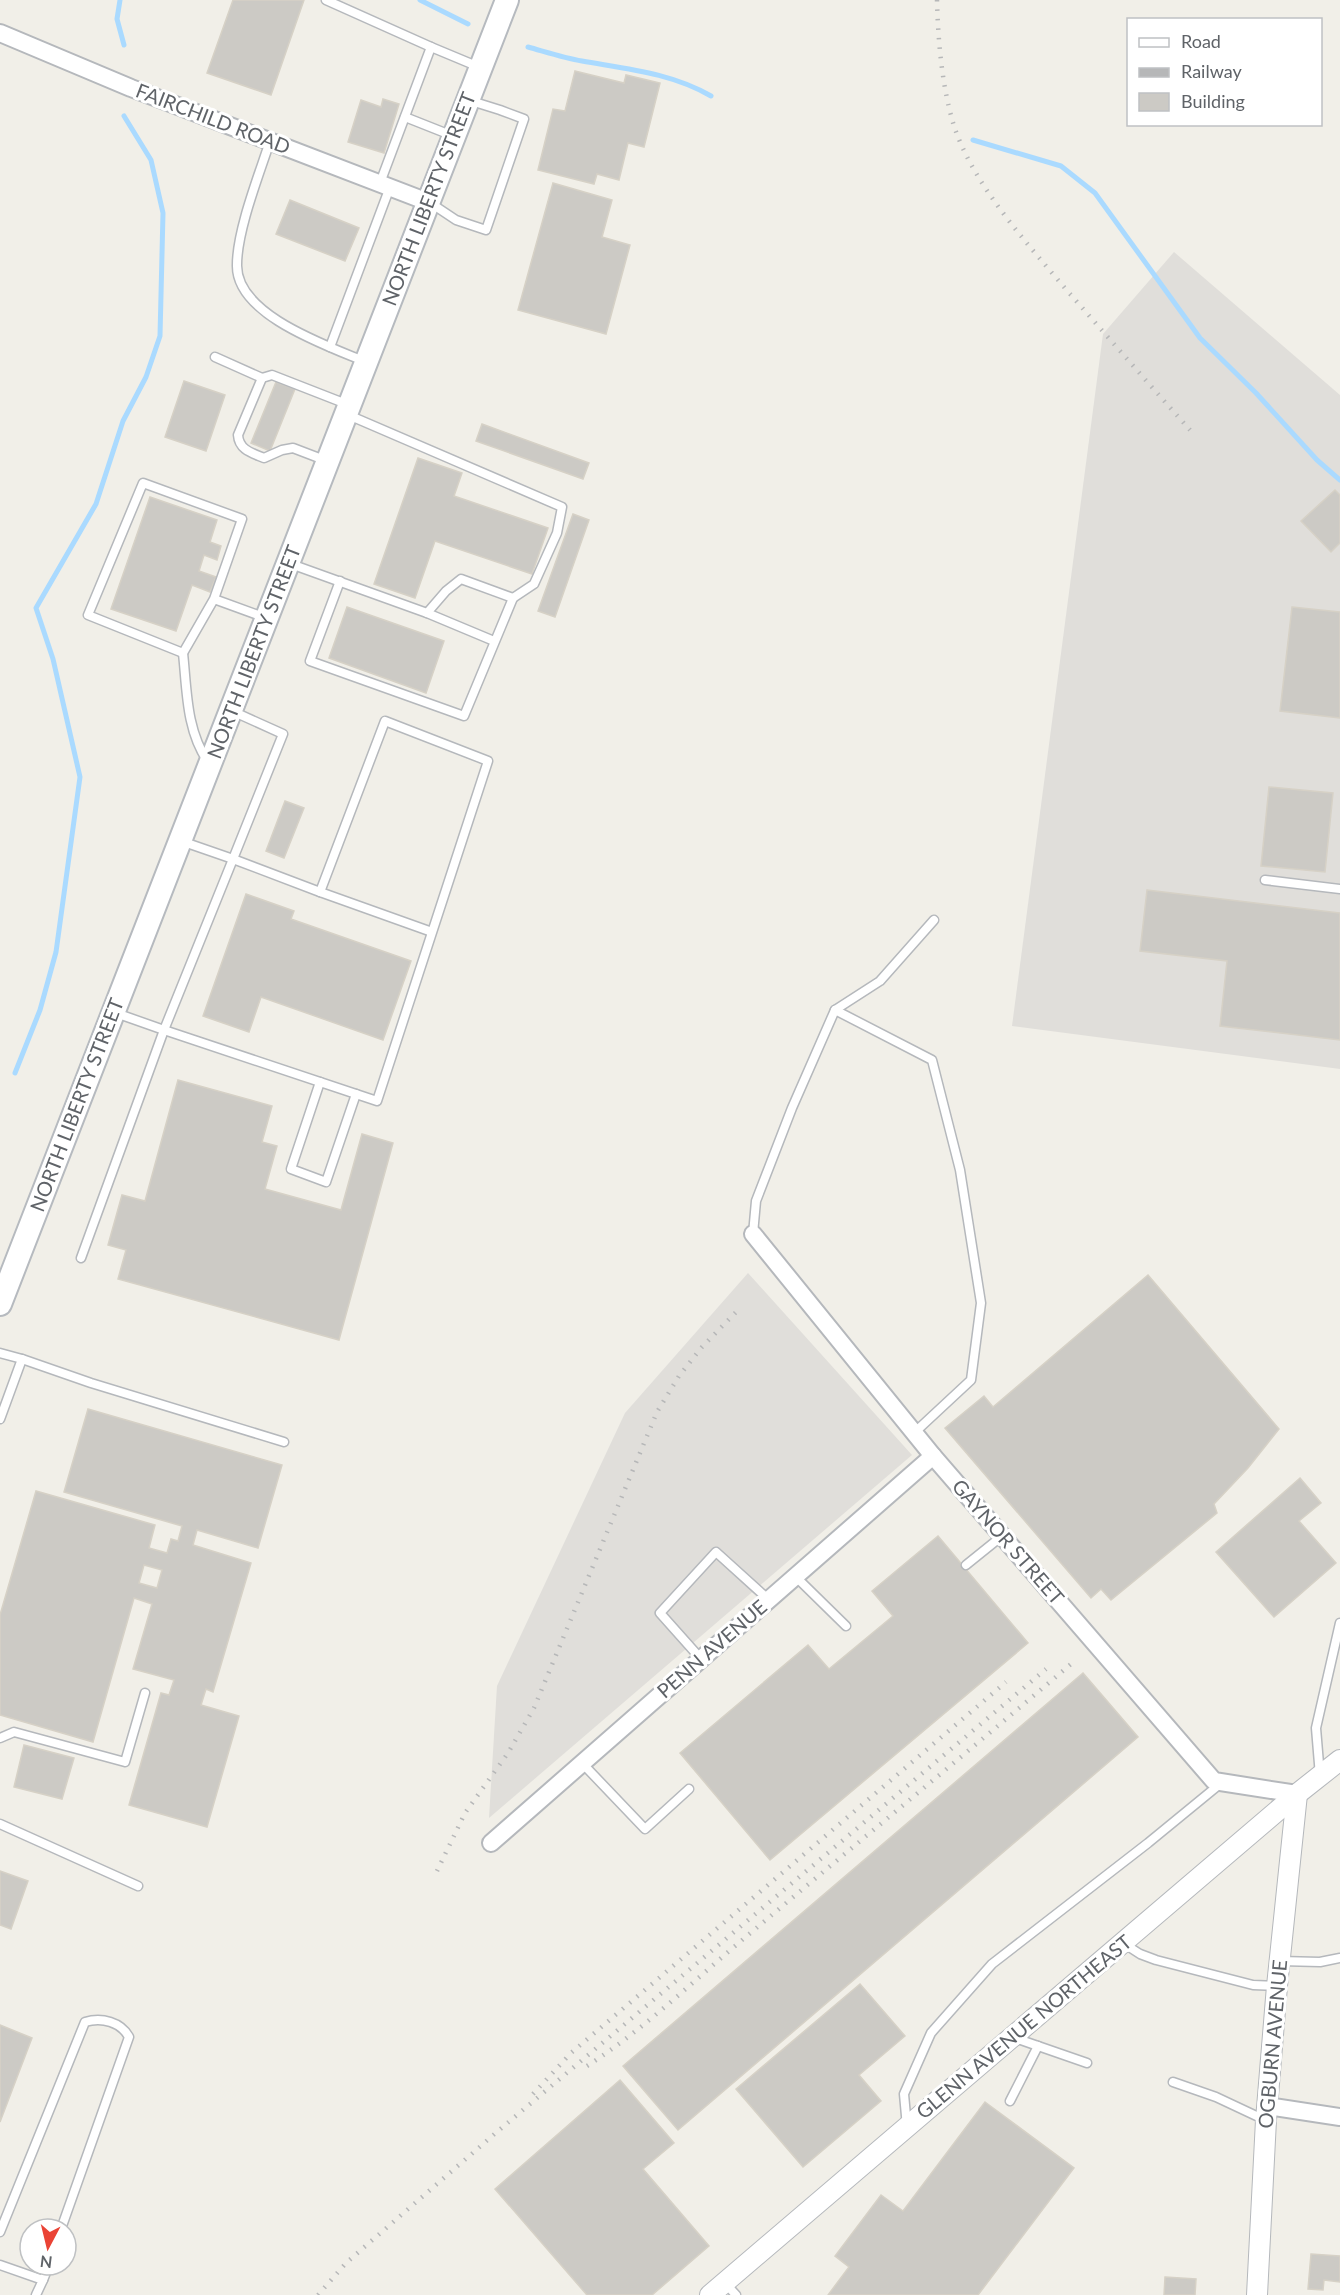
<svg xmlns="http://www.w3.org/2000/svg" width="1340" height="2295" viewBox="0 0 1340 2295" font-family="Lato,sans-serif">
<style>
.industrial{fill:#e0deda}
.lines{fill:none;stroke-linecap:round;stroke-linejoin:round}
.stream{stroke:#aadaff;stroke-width:5}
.building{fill:#cccac5;stroke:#d6d1c6;stroke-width:1.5;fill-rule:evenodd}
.service-casing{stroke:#b5b8bc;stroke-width:11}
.minor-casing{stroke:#b5b8bc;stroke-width:20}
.tertiary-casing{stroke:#b5b8bc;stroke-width:22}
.secondary-casing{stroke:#b6babf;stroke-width:26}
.service{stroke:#fff;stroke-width:8}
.minor{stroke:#fff;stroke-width:16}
.tertiary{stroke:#fff;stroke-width:20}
.secondary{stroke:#fff;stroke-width:22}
.rail{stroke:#b6b7b8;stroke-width:4.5;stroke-dasharray:1.5 8;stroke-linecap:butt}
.labels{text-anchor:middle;stroke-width:6;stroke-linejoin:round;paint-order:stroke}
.street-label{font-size:20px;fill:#5f6368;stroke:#fff}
</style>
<rect width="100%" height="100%" fill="#f1efe8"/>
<g class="industrial">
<polygon points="1174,252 1340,395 1340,1069 1012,1026 1103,334"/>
<polygon points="748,1273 912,1455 489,1818 497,1686 625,1413"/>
</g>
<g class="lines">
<g class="stream">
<polyline points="120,0 117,19 124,45"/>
<polyline points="420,0 468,24"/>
<path d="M 528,47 C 546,52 564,58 582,61 C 627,69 671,73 711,96"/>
<polyline points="973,140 1061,166 1095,193 1200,338 1256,393 1317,460 1340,480"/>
<polyline points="15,1073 40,1010 56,952 80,777 53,659 36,608 96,504 123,421 146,377 160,336 163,213 151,160 124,116"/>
</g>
</g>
<g class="building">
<polygon points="233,0 304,0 271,95 207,73"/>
<polygon points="575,71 624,83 626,75 660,83 644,147 628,143 619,180 597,174 594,184 538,170 553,109 565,111"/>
<polygon points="383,99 399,104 384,153 348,142 361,100 381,107"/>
<polygon points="553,183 612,200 602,237 630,245 606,334 518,310"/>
<polygon points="290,200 359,228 345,261 276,234"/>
<polygon points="184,381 225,395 206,451 165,437"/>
<polygon points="276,382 295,389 270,451 251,443"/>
<polygon points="482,424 589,463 583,479 476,441"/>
<polygon points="418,458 462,473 454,496 548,528 532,574 435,541 415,598 374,584"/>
<polygon points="1335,490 1340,495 1340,543 1331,552 1301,521"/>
<polygon points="150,497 217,520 210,542 221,546 217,560 204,555 199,571 216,577 210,592 192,585 176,631 111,609"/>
<polygon points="573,514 589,520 555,617 538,611"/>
<polygon points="347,607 444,641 426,693 329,658"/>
<polygon points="1292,607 1340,612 1340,718 1280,711"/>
<polygon points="1269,787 1333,793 1325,872 1261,866"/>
<polygon points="285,801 304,808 284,858 266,851"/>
<polygon points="1147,890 1340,913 1340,1040 1220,1026 1227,961 1140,951"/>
<polygon points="246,894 294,911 291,919 411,961 383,1040 261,997 249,1032 203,1016"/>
<polygon points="178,1080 272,1106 262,1142 277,1146 265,1189 341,1210 362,1134 393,1143 339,1340 118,1279 126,1250 108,1245 122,1195 145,1201"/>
<polygon points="1148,1275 1279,1429 1248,1468 1214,1504 1217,1513 1111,1600 1101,1589 1091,1598 945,1428 984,1396 993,1407"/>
<path d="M 88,1409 L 282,1465 L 258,1548 L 197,1530 L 193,1545 L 251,1563 L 213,1692 L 206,1689 L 201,1705 L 239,1716 L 207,1827 L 129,1805 L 161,1693 L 169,1695 L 174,1680 L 133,1669 L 152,1604 L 134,1598 L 93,1742 L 0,1715 L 0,1615 L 36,1491 L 155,1525 L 149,1548 L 167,1553 L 171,1539 L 178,1541 L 182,1526 L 64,1492 ZM 144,1565 L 162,1570 L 157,1588 L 139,1583 Z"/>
<polygon points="1300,1478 1321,1503 1299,1521 1336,1563 1274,1617 1216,1552"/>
<polygon points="938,1536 1028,1643 770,1860 680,1753 808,1645 829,1669 893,1616 872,1591"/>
<polygon points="1083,1673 1138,1737 678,2130 623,2066"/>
<polygon points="24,1745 74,1758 62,1799 14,1787"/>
<polygon points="0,1871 28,1881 11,1929 0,1925"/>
<polygon points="860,1984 905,2036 859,2075 881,2101 803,2167 736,2089"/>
<polygon points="0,2025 32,2038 0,2122"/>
<polygon points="620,2080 674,2143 643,2169 709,2246 652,2295 587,2295 495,2189"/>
<polygon points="985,2102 1074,2168 978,2295 828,2295 849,2267 835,2256 881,2195 903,2211"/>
<polygon points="1311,2254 1340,2256 1340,2282 1324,2280 1323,2290 1308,2289"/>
<polygon points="1165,2277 1196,2279 1195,2295 1164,2295"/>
</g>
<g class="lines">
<g class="service-casing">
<g id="service">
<polyline points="326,0 431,47"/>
<polyline points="405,117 453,136"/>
<path d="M 270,141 C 259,175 237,230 237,265 C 236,315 328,346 366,362"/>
<polyline points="380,183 431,47 479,67"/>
<polyline points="429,202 456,220 486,230 524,119 500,110 468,100"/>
<polyline points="330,347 390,187"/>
<polyline points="215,357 262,378"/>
<path d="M 327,461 L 293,448 L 282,450 L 264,458 C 252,453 239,450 238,435 L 262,378 L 272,375 L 349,405"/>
<polyline points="288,563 427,613 446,591 461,579 513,598 534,584 557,533 562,507 346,414"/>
<polyline points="340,581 310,661 464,716 513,598"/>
<polyline points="214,599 242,519 143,483 88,615 183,653 214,599 266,618"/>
<polyline points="427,613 494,641"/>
<path d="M 183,653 C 187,690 186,730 208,762"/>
<polyline points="181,841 233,859 283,734 232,711"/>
<polyline points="1265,880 1340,889"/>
<polyline points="835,1010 932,1060 960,1170 981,1303 971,1380 914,1433"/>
<polyline points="113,1012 164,1030 233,859 320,892"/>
<polyline points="320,1082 291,1169 326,1182 356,1094"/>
<polyline points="753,1234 756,1201 792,1108 835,1010 880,981 934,920"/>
<polyline points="81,1258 164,1030 377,1101 488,761 385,721 320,892 432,932"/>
<polyline points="0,1353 22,1359 0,1419"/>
<polyline points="22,1359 91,1383 284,1442"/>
<polyline points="966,1565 1002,1536"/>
<polyline points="795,1576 846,1626"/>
<polyline points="701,1659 660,1613 716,1552 769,1600"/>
<polyline points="0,1738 14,1732 125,1762 145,1693"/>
<polyline points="582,1763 645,1829 689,1789"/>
<polyline points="1320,1776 1316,1728 1340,1623"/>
<polyline points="0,1824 138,1886"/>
<polyline points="1123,1943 1140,1954 1156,1960 1253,1985 1277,1986"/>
<polyline points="1280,1961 1320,1962 1340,1958"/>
<polyline points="1012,2037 1087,2063"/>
<polyline points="1173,2082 1216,2097 1265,2120"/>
<polyline points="1010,2101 1038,2046"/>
<polyline points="907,2127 904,2094 931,2033 992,1964 1148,1843 1220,1784"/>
<path d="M 0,2232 L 85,2022 C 102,2017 121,2022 129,2037 L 61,2229"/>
<polyline points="0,2265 43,2280 36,2295"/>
<polyline points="43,2280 49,2265"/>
<polyline points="725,2283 736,2295"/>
</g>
</g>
<g class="minor-casing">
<g id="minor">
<polyline points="0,33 131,88 428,202"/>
<polyline points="753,1234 933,1456 1214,1781 1297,1794"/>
<polyline points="491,1843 933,1456"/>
<polyline points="1267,2106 1340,2117"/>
</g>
</g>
<g class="tertiary-casing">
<g id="tertiary">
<polyline points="710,2295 1297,1794 1340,1760"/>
<polyline points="1257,2295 1266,2120 1277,1986 1297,1794"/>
</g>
</g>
<g class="secondary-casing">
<polyline id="secondary" points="0,1304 507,0"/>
</g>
<use href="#service" class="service"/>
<use href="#minor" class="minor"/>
<use href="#tertiary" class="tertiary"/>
<use href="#secondary" class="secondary"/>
<g class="rail">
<path d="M 937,0 C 938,41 942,87 954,126 C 973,184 1025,241 1064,287 C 1106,335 1148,383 1190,430"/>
<polyline points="437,1871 465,1813 508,1753 534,1708 657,1412 679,1376 702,1347 741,1307"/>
<path d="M 587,2066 C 643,2030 690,1984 741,1941 C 851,1848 962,1757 1071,1664"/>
<polyline points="533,2094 571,2053 1006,1682"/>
<polyline points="318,2295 346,2263 498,2131 1046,1669"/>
</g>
</g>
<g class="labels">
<g class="street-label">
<text transform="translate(213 119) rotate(21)" y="7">FAIRCHILD ROAD</text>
<text transform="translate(429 199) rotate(-69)" y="7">NORTH LIBERTY STREET</text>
<text transform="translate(254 652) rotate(-69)" y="7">NORTH LIBERTY STREET</text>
<text transform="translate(77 1105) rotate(-69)" y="7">NORTH LIBERTY STREET</text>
<text transform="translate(1008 1542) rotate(49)" y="7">GAYNOR STREET</text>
<text transform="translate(712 1649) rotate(-41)" y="7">PENN AVENUE</text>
<text transform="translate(1024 2027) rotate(-40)" y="7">GLENN AVENUE NORTHEAST</text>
<text transform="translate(1273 2044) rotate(-85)" y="7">OGBURN AVENUE</text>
</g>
</g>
<rect x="1127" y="18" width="195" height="108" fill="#ffffff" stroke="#bfc1c3" stroke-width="1.5"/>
<rect x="1139" y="38" width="30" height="9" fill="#ffffff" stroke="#bfc1c3" stroke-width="1.5"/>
<text x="1181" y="48" font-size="18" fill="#5f6368">Road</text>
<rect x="1139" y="68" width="30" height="9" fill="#b6b7b8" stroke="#bfc1c3" stroke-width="1.5"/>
<text x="1181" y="78" font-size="18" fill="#5f6368">Railway</text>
<rect x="1139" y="93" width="30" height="18" fill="#cccac5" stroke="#bfc1c3" stroke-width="1.5"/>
<text x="1181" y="108" font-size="18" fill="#5f6368">Building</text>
<g transform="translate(48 2247) rotate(187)"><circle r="28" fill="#ffffff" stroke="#bfc1c3" stroke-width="1.5"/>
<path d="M0-4.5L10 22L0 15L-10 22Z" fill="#ea4335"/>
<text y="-9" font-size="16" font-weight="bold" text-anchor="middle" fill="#5f6368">N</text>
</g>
</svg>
